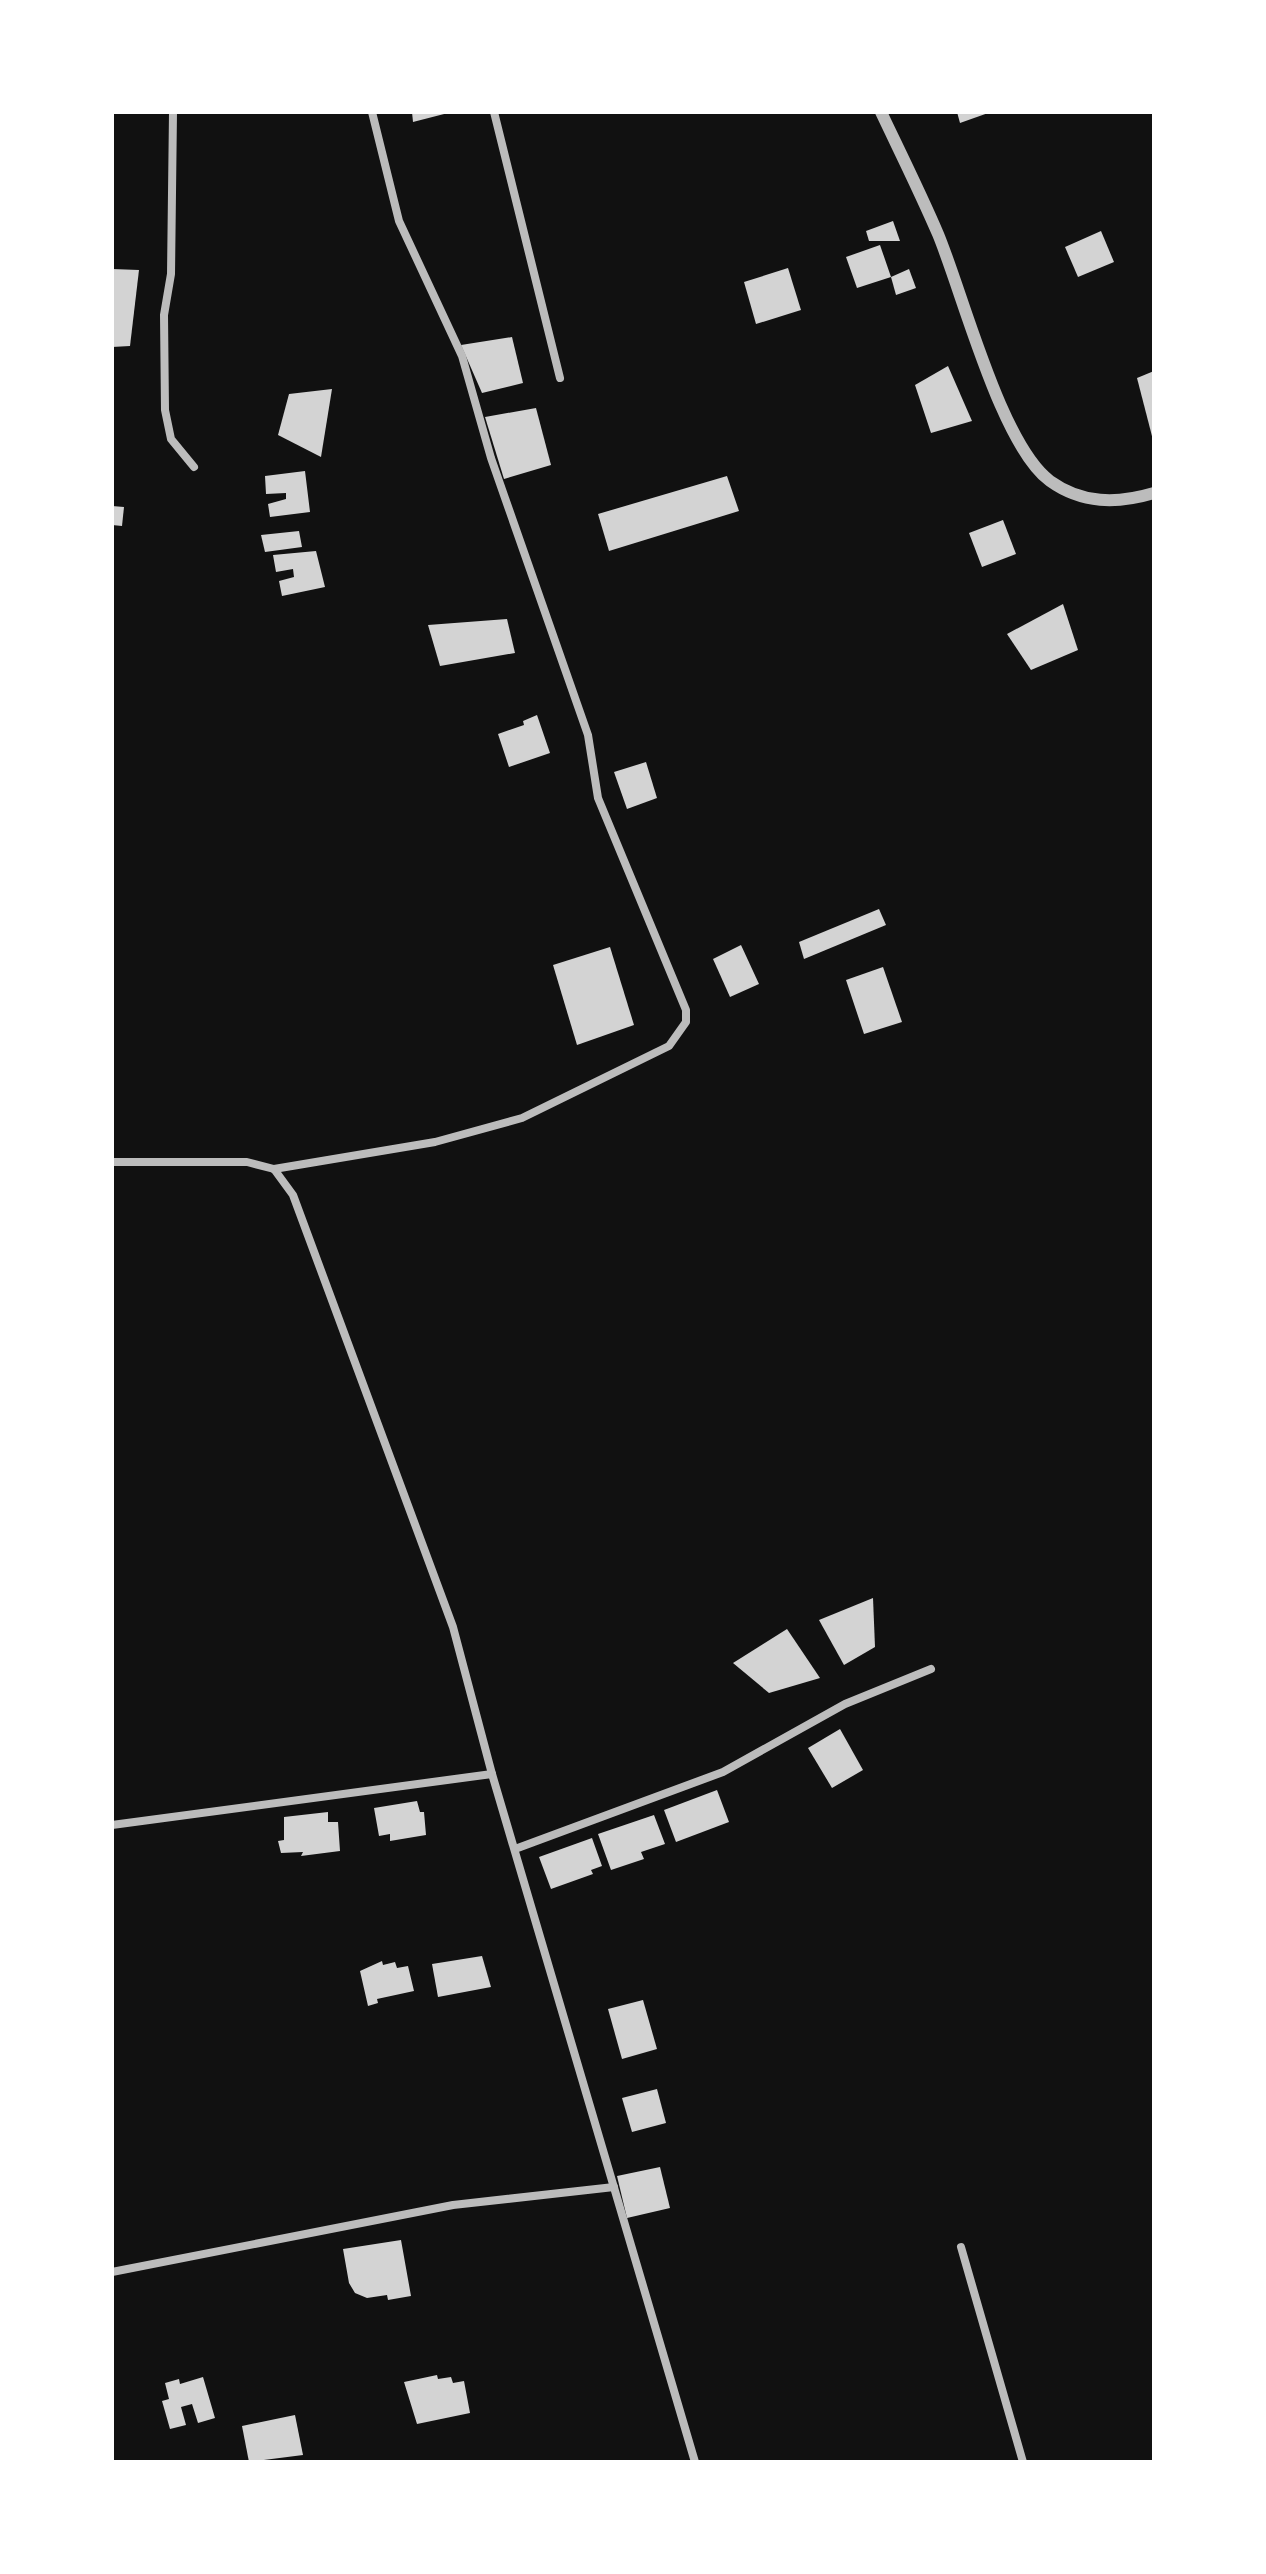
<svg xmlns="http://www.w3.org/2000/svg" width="1266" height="2574" viewBox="0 0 1266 2574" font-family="'Golos Text',sans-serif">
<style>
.building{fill:#d3d3d3}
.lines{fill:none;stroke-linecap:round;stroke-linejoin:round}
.minor{stroke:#bcbcbc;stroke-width:8}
.tertiary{stroke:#bcbcbc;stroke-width:12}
</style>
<rect width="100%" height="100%" fill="#111"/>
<g class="building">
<polygon points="412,112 448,112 448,113 413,122"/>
<polygon points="957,112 991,112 960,123"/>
<polygon points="893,221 900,241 869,241 866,231"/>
<polygon points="1101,231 1114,262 1078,277 1065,247"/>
<polygon points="880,245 891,277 857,288 846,257"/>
<polygon points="788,268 801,310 756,324 744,282"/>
<polygon points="112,269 139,270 130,346 112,347"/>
<polygon points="909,269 916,288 896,295 891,277"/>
<polygon points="512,337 523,383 482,393 461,345"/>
<polygon points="948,366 972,421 931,433 915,385"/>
<polygon points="1154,371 1154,440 1153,440 1137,378"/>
<polygon points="332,389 321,457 278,435 289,394"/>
<polygon points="536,408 551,465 504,479 485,417"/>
<polygon points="305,471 310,512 270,517 268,504 286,499 286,493 266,494 265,476"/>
<polygon points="727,476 739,511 609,551 598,514"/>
<polygon points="112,506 124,507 122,526 112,525"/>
<polygon points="1003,520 1016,554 982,567 969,533"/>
<polygon points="299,531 302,547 265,552 261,535"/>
<polygon points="316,551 325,587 282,596 279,581 294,577 293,569 276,572 273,555"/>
<polygon points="1063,604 1078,650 1031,670 1007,634"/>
<polygon points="507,619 515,653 440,666 428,625"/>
<polygon points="537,715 550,753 509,767 498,734 524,725 523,721"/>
<polygon points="646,762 657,798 627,809 614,772"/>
<polygon points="879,909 886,925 804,959 799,942"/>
<polygon points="741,945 759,984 730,997 713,959"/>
<polygon points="610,947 634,1025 577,1045 553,965"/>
<polygon points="883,967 902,1022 864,1034 846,980"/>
<polygon points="873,1598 875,1647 844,1665 819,1620"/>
<polygon points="787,1629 820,1678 769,1693 733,1663"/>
<polygon points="840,1729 863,1770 832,1788 808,1748"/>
<polygon points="717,1790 729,1822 676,1842 664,1810"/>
<polygon points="417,1801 420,1812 424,1812 426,1835 390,1841 390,1834 379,1836 374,1808"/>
<polygon points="328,1812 328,1822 338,1822 340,1851 301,1856 303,1852 281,1853 278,1841 284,1840 284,1817"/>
<polygon points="654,1815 665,1844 641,1852 644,1859 611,1870 598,1834"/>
<polygon points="592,1838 602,1866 591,1870 593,1874 551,1889 539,1857"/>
<polygon points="482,1956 491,1987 438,1997 432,1964"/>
<polygon points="382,1961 383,1965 395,1962 397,1968 408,1966 414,1991 377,1999 378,2003 368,2006 360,1971"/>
<polygon points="643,2000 657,2049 622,2059 608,2009"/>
<polygon points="657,2089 666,2123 632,2132 622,2098"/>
<polygon points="660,2167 670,2208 627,2218 617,2176"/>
<polygon points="401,2240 411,2296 388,2300 387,2295 367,2298 355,2293 349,2283 343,2249"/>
<polygon points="437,2375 438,2379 451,2377 453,2383 464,2381 470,2413 417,2424 404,2382"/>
<polygon points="203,2377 215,2418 198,2423 192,2404 181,2407 186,2425 170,2429 162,2401 169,2399 165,2383 179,2379 180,2384"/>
<polygon points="295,2415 303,2455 249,2462 242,2426"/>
</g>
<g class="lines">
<g class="minor">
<polyline points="173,112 171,274 164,315 165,410 171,439 194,467"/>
<polyline points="494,112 560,378"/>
<polyline points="112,1162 247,1162 274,1169 293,1195 453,1627 492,1774 695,2462"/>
<polyline points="274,1169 435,1142 522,1118 669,1046 686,1022 686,1010 598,798 588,735 491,458 462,356 399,221 372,112"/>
<polyline points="112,1825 492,1774"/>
<polyline points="515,1849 723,1772 845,1704 931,1669"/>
<polyline points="961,2247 1023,2462"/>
<polyline points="112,2272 453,2205 614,2187"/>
</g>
<path class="tertiary" d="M 881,112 C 900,152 920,192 938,234 C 963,294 1001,445 1050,481 C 1082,504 1117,504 1154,493"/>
</g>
<rect width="1266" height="2574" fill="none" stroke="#ffffff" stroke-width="228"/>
</svg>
